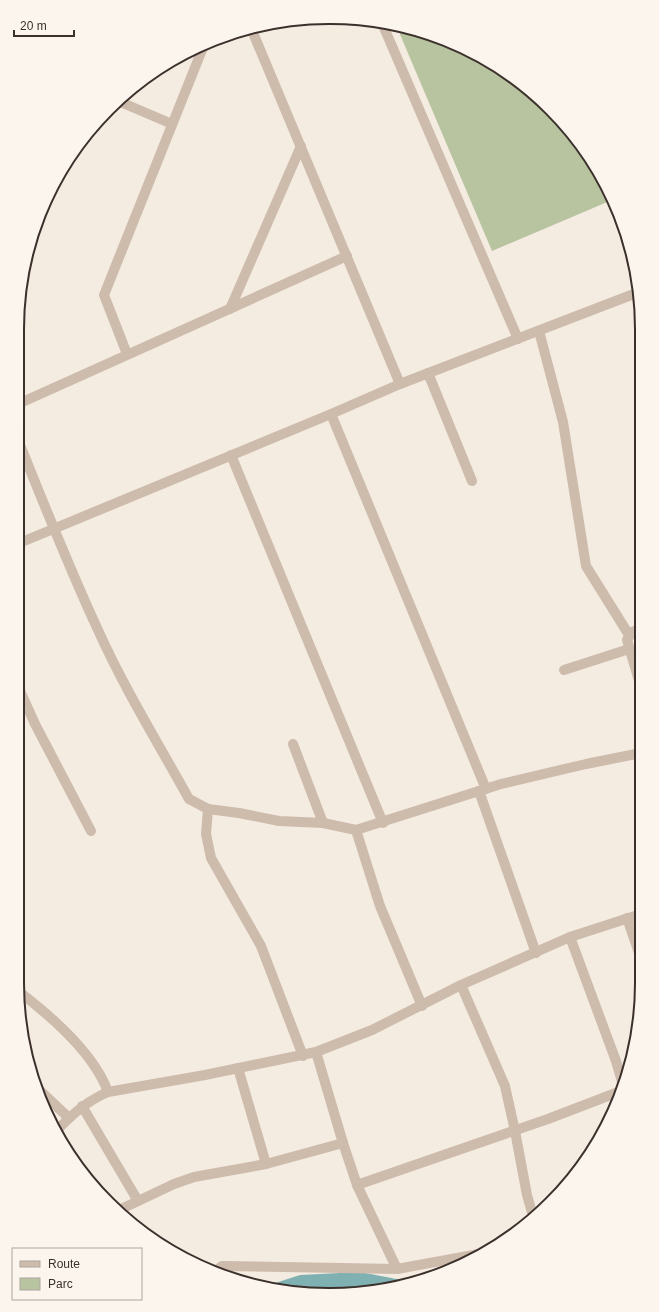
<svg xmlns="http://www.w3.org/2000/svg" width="659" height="1312" viewBox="0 0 659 1312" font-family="Arial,sans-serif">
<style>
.green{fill:#b8c4a0}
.water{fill:#7fb0b2}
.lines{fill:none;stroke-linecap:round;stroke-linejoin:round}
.minor{stroke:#cdbbac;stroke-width:10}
.rim{fill:none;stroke:#3b302b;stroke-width:2}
</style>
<rect width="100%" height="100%" fill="#f4ebe1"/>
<polygon class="green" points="410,28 468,49 535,94 578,139 612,200 492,251 399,32"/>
<polygon class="water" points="360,1272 407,1281 370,1292 268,1289 266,1286 300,1275"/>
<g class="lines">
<g class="minor">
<polyline points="382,23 518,339"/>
<polyline points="251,28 400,384"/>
<polyline points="118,101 172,124"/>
<polyline points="636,294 639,304"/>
<polyline points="230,309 301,146"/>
<polyline points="539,331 563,422 586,566 629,635"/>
<polyline points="127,354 104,295 204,45"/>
<polyline points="428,373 472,481"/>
<polyline points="18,404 347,256"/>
<polyline points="331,414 486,789"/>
<path d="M 18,440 C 44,504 69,568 98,630 C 124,688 158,743 189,799 L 208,809 L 239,813 L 279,821 L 323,823 L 356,830 L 501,784 L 586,764 L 641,753"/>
<polyline points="231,455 383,823"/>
<polyline points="17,544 331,414 400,384 639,292"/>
<polyline points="640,629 632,632 627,640 640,684"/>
<polyline points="564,670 629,649"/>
<polyline points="17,684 35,724 91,831"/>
<polyline points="293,744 323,823"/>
<polyline points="479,791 536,953"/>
<polyline points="208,809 206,834 211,858 261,946 303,1056"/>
<polyline points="356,830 380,906 422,1006"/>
<polyline points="627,918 641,959"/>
<polyline points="570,937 616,1061 623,1085"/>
<polyline points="461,985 505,1086 515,1131 527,1195 533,1216 534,1215"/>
<path d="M 18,991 C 51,1016 94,1053 108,1092"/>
<polyline points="316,1052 343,1143 357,1185 397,1269"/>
<polyline points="238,1068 266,1164"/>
<polyline points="36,1087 69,1118"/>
<polyline points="82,1106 138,1201"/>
<path d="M 58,1129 C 74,1113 87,1101 108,1092 L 205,1075 L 316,1052 L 372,1030 L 461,985 L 570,937 L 641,914"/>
<polyline points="357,1185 548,1119 621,1091"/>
<polyline points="117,1211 174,1184 194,1177 266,1164 343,1143"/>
<polyline points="217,1270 222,1266 397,1269 479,1254"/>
</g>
</g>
<path d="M0 0H659V1312H0ZM329 24H330A305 305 0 0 1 635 329V983A305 305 0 0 1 330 1288H329A305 305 0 0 1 24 983V329A305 305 0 0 1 329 24Z" fill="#fbf5ee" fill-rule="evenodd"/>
<path class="rim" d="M329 24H330A305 305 0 0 1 635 329V983A305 305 0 0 1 330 1288H329A305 305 0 0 1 24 983V329A305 305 0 0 1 329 24Z"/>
<rect x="12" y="1248" width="130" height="52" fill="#fbf5ee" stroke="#aea6a0"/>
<rect x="20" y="1261" width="20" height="6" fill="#cdbbac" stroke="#aea6a0"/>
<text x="48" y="1268" font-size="12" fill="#3b302b">Route</text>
<rect x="20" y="1278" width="20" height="12" fill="#b8c4a0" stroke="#aea6a0"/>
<text x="48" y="1288" font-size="12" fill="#3b302b">Parc</text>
<path d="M14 30v6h60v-6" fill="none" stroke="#3b302b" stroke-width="2"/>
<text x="20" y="30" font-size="12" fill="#3b302b" stroke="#fbf5ee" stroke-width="3" paint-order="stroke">20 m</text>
</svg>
